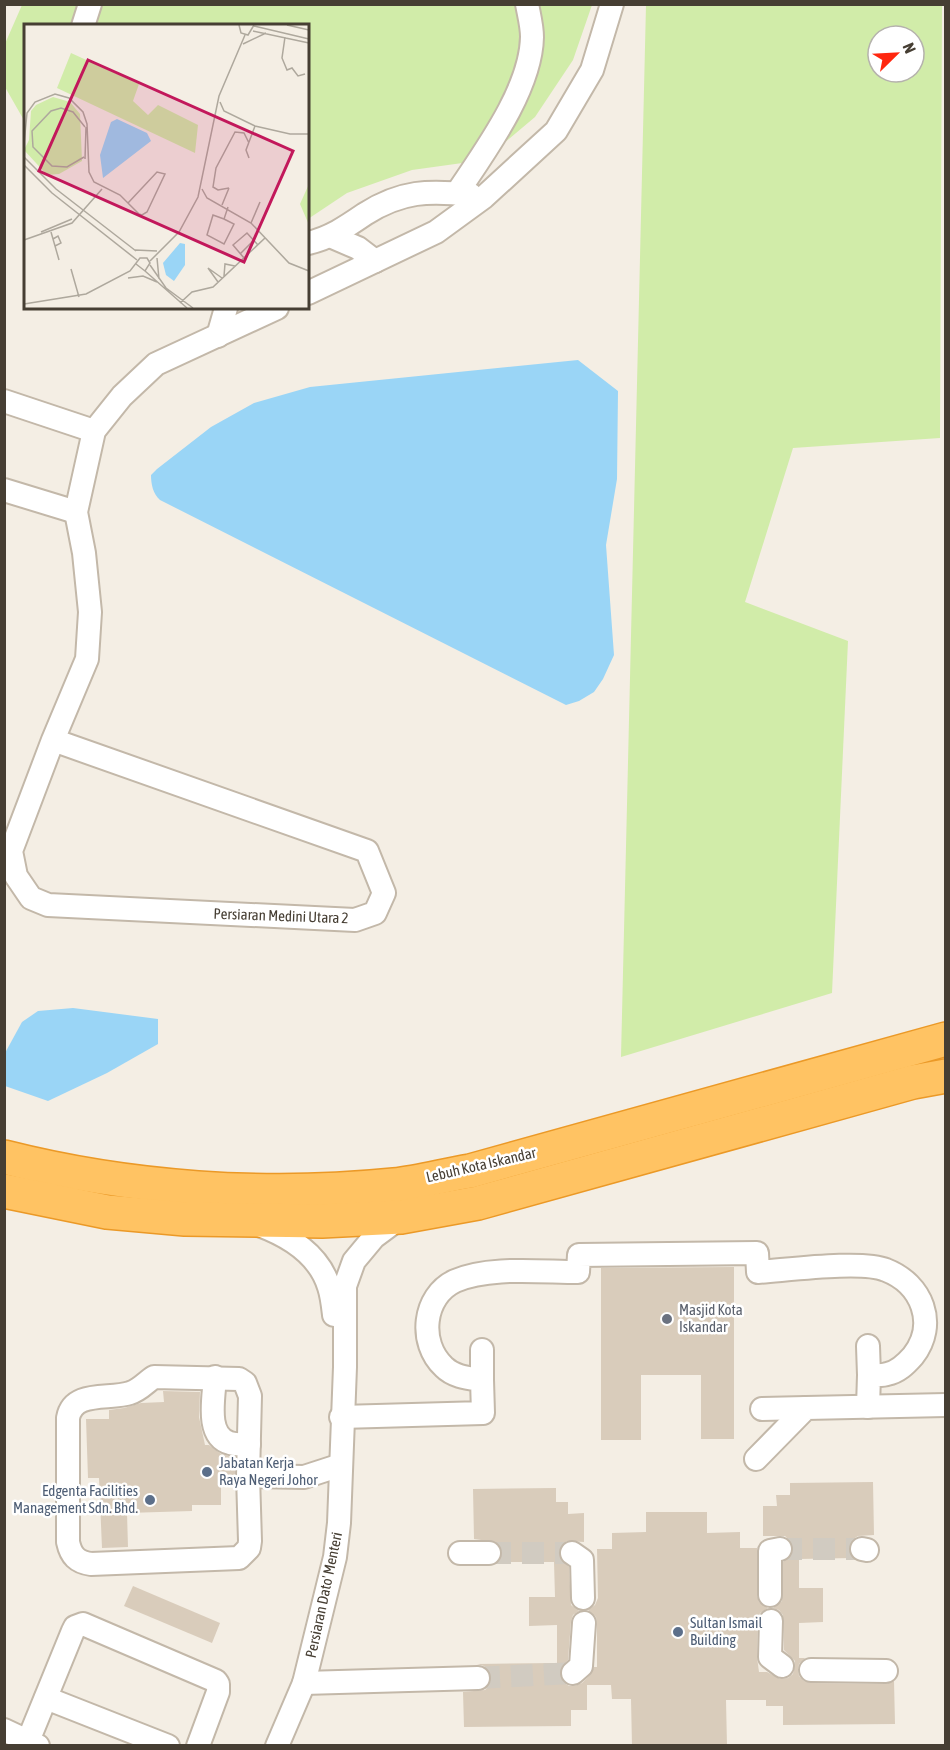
<svg xmlns="http://www.w3.org/2000/svg" width="950" height="1750" viewBox="0 0 950 1750" font-family="'Asap Condensed',sans-serif">
<style>
.green{fill:#d1eca9;fill-rule:evenodd}
.water{fill:#9ad5f6}
.building{fill:#d9ccbb}
.lines{fill:none;stroke-linecap:round;stroke-linejoin:round}
.minor-tunnel{stroke:#d1cbc1;stroke-width:22;stroke-dasharray:22 11;stroke-linecap:butt}
.minor-casing{stroke:#c3b8a9;stroke-width:26}
.highway-casing{stroke:#eb9927;stroke-width:36}
.minor{stroke:#fff;stroke-width:22}
.highway{stroke:#ffc363;stroke-width:33}
.worship-dot{fill:#6b7280;stroke:#fff;stroke-width:2}
.service-dot{fill:#5c6f8a;stroke:#fff;stroke-width:2}
.labels{text-anchor:middle;stroke-width:5;stroke-linejoin:round;paint-order:stroke}
.street-label{font-size:15px;fill:#463e33;stroke:#fff}
.worship-label{font-size:15px;fill:#5b616d;stroke:#fff;text-anchor:start}
.service-label{font-size:15px;fill:#4e5e75;stroke:#fff;text-anchor:start}
.inset-road{fill:none;stroke:#aea89d;stroke-width:1.5}
.view{fill:#c2185b;fill-opacity:0.15;stroke:#c2185b;stroke-width:3}
.inset-edge{fill:none;stroke:#463e33;stroke-width:3}
</style>
<rect width="100%" height="100%" fill="#f4eee4"/>
<g class="green">
<polygon points="22,5 592,5 573,60 535,117 484,160 412,170 347,193 308,219 308,26 26,26 25,122 5,87 4,46"/>
<path d="M 646,5 L 942,5 L 940,438 L 793,448 L 745,602 L 848,641 L 832,993 L 621,1057 ZM 878,36 L 914,36 L 914,72 L 878,72 Z"/>
</g>
<g class="water">
<path d="M 578,360 L 618,391 L 617,479 L 606,545 L 614,655 L 603,679 L 594,692 L 579,701 L 566,705 L 160,500 C 153,494 151,484 151,475 L 157,469 L 211,427 L 254,403 L 310,387 Z"/>
<polygon points="73,1008 158,1019 158,1044 107,1073 48,1101 5,1086 5,1053 22,1022 38,1011"/>
</g>
<g class="building">
<polygon points="734,1267 734,1439 701,1439 701,1375 641,1375 641,1440 601,1440 601,1268"/>
<polygon points="163,1391 200,1392 199,1417 205,1445 209,1445 221,1454 235,1458 235,1484 221,1484 221,1505 192,1505 192,1511 127,1513 128,1547 102,1548 99,1478 88,1478 86,1419 109,1419 109,1410 124,1408 141,1403 164,1402"/>
<polygon points="873,1482 874,1535 858,1536 852,1540 849,1547 852,1558 799,1559 799,1588 823,1588 823,1622 799,1623 799,1658 805,1658 799,1664 798,1670 799,1676 804,1681 811,1683 886,1684 894,1681 895,1724 783,1725 783,1706 766,1706 766,1700 726,1700 727,1746 632,1746 631,1699 612,1699 611,1685 587,1685 587,1710 571,1710 571,1726 464,1727 463,1692 485,1690 490,1685 491,1678 489,1670 484,1666 477,1664 557,1663 557,1625 529,1626 529,1597 555,1597 554,1562 498,1562 502,1552 500,1546 496,1542 474,1539 473,1489 556,1488 556,1502 568,1502 568,1514 584,1513 584,1542 567,1541 561,1545 559,1552 560,1559 569,1567 571,1605 579,1611 573,1615 571,1621 568,1660 560,1668 560,1675 563,1682 569,1686 575,1686 582,1683 590,1675 594,1667 597,1667 597,1623 596,1617 588,1610 595,1605 598,1598 597,1549 612,1549 612,1533 646,1532 646,1512 707,1512 707,1533 740,1532 740,1548 757,1548 757,1596 759,1602 768,1608 760,1613 758,1621 757,1657 759,1672 767,1672 780,1679 788,1678 793,1674 795,1661 784,1650 783,1615 779,1610 773,1608 782,1601 783,1562 793,1554 793,1547 790,1541 785,1536 763,1536 763,1506 777,1506 776,1495 790,1495 790,1483"/>
<polygon points="133,1586 220,1623 212,1643 124,1606"/>
</g>
<g class="lines">
<g class="minor-tunnel">
<polyline points="780,1549 862,1549"/>
<polyline points="489,1553 572,1553"/>
<polyline points="478,1678 573,1673"/>
</g>
<g class="minor-casing">
<g id="minor">
<polyline points="83,26 90,4"/>
<path d="M 457,193 C 485,151 531,89 532,37 C 532,26 529,15 527,4"/>
<polyline points="330,236 358,248 375,261"/>
<path d="M 308,243 C 330,238 346,227 365,214 C 401,191 429,190 471,195"/>
<polyline points="308,293 436,232 484,197 556,131 592,70 612,4"/>
<polyline points="218,336 226,308"/>
<polyline points="4,401 94,431"/>
<polyline points="4,490 76,512"/>
<polyline points="53,740 367,851 384,893 375,913 355,920 48,905 31,898 16,876 11,851 53,740 87,659 90,612 84,553 76,512 94,431 122,396 156,364 277,308"/>
<path d="M 259,1225 C 289,1236 319,1254 329,1287 C 332,1296 333,1306 334,1315"/>
<polyline points="868,1346 869,1375"/>
<polyline points="482,1350 482,1380"/>
<path d="M 215,1377 C 214,1397 205,1436 230,1443 C 236,1445 243,1444 249,1444"/>
<polyline points="762,1409 806,1408"/>
<path d="M 341,1417 L 483,1413 L 482,1380 C 468,1378 454,1377 444,1367 C 418,1343 423,1296 455,1281 C 488,1266 541,1272 578,1272 L 579,1255 L 757,1253 L 758,1272 C 788,1270 862,1260 886,1270 C 922,1284 938,1324 913,1356 C 906,1364 898,1372 887,1374 C 882,1376 875,1375 869,1375 L 868,1407"/>
<polyline points="756,1459 806,1408 946,1405"/>
<path d="M 248,1476 L 250,1396 L 245,1383 L 239,1379 L 154,1377 C 146,1382 140,1390 130,1393 C 109,1400 73,1390 68,1418 L 68,1542 C 71,1556 77,1562 91,1564 L 239,1558 L 249,1548 L 250,1541 L 248,1476 L 304,1477 L 341,1465"/>
<polyline points="862,1549 867,1550"/>
<polyline points="460,1553 489,1553"/>
<polyline points="572,1553 582,1560 583,1598"/>
<polyline points="770,1595 770,1551 780,1549"/>
<polyline points="771,1621 770,1657 782,1666"/>
<polyline points="811,1670 886,1671"/>
<polyline points="573,1673 581,1666 584,1623"/>
<polyline points="304,1683 478,1678"/>
<polyline points="46,1698 168,1746"/>
<polyline points="4,1730 38,1746"/>
<polyline points="28,1741 73,1631 75,1627 83,1624 216,1681 218,1684 218,1692 198,1746"/>
<polyline points="277,1746 304,1683 335,1557 339,1523 345,1367 345,1286 354,1261 374,1237 401,1217"/>
</g>
</g>
<g class="highway-casing">
<g id="highway">
<path d="M 4,1157 C 130,1189 265,1198 394,1185 C 420,1182 445,1175 470,1171 L 946,1039"/>
<polyline points="4,1191 107,1212 185,1219 322,1221 401,1217 478,1203 913,1082 946,1076"/>
</g>
</g>
<use href="#minor" class="minor"/>
<use href="#highway" class="highway"/>
</g>
<circle class="worship-dot" cx="667" cy="1319" r="6"/>
<g class="service-dot">
<circle cx="207" cy="1472" r="6"/>
<circle cx="150" cy="1500" r="6"/>
<circle cx="678" cy="1632" r="6"/>
</g>
<g class="labels">
<g class="street-label">
<text transform="translate(281 916) rotate(2)" y="5">Persiaran Medini Utara 2</text>
<text transform="translate(481 1165) rotate(-13)" y="5">Lebuh Kota Iskandar</text>
<text transform="translate(324 1595) rotate(-78)" y="5">Persiaran Dato' Menteri</text>
</g>
<g class="worship-label">
<text x="679" y="1315">Masjid Kota<tspan x="679" dy="17">Iskandar</tspan></text>
</g>
<g class="service-label">
<text x="219" y="1468">Jabatan Kerja<tspan x="219" dy="17">Raya Negeri Johor</tspan></text>
<text x="138" y="1496" text-anchor="end">Edgenta Facilities<tspan x="138" dy="17">Management Sdn. Bhd.</tspan></text>
<text x="690" y="1628">Sultan Ismail<tspan x="690" dy="17">Building</tspan></text>
</g>
</g>
<g transform="translate(24 24)">
<rect width="285" height="285" fill="#f4eee4"/>
<path d="M 47,29 L 115,60 L 109,77 L 124,91 L 134,81 L 174,101 L 171,129 L 33,64 ZM 29,73 L 46,78 L 56,90 L 58,137 L 35,150 L 23,151 L 0,126 L 5,116 L 7,87 L 12,81 ZM 285,160 L 285,201 L 276,180 Z" fill="#d1eca9"/>
<path d="M 93,95 L 123,109 L 127,117 L 79,154 L 76,131 L 87,98 ZM 156,219 L 161,220 L 161,241 L 150,257 L 142,251 L 139,239 Z" fill="#9ad5f6"/>
<path class="inset-road" d="M 215,1 L 217,9 L 224,11 L 230,1M 263,1 L 285,6M 230,2 L 285,15M 229,7 L 285,19M 261,13 L 258,34 L 263,46 L 268,44 L 274,52 L 281,50M 219,20 L 242,9M 196,78 L 200,87 L 231,102 L 266,110 L 285,110M 0,120 L 3,89 L 11,78 L 31,70 L 45,74 L 59,88 L 63,100 L 65,148 L 70,158 L 96,171 L 115,190 L 118,191 L 123,188 L 141,150 L 133,148 L 104,179M 0,133 L 32,165 L 112,227M 60,133 L 43,143 L 28,142 L 9,123 L 8,107 L 27,87 L 37,84 L 49,88 L 61,103M 225,134 L 222,126 L 231,102M 61,135 L 62,103M 0,141 L 28,169 L 113,236M 205,164 L 194,166 L 189,163 L 192,144 L 211,108 L 220,109 L 225,119M 178,165 L 183,174 L 227,199 L 265,239 L 285,247M 198,181 L 205,164M 200,195 L 189,191 L 183,211 L 200,220 L 210,200 L 200,195 L 204,183M 227,199 L 236,178M 17,208 L 48,195M 27,208 L 35,236M 29,215 L 34,212 L 37,219 L 31,222M 0,216 L 48,199 L 78,165M 111,226 L 133,227M 216,230 L 230,216M 133,234 L 135,255M 220,234 L 209,221 L 223,209 L 234,221M 126,237 L 155,208 L 174,173 L 195,72 L 221,11M 126,241 L 142,264 L 169,284M 47,245 L 55,273M 121,247 L 163,284M 200,252 L 201,240 L 211,242M 104,254 L 119,252 L 133,258M 194,258 L 184,244 L 198,254M 156,279 L 168,268 L 189,263 L 241,214M 0,280 L 62,270 L 106,247 L 116,234 L 123,234 L 126,239 L 121,247 L 112,240"/>
<path class="view" d="M 64,36 L 269,127 L 220,238 L 15,147 Z"/>
<rect width="285" height="285" class="inset-edge"/>
</g>
<rect width="950" height="1750" fill="none" stroke="#463e33" stroke-width="12"/>
<g transform="translate(896 54) rotate(66)"><circle r="28" fill="#ffffff" stroke="#b5b2ad" stroke-width="1.5"/>
<path d="M0-4.5L10 22L0 15L-10 22Z" fill="#ff270f"/>
<text y="-9" font-size="16" font-weight="bold" text-anchor="middle" fill="#463e33">N</text>
</g>
</svg>
